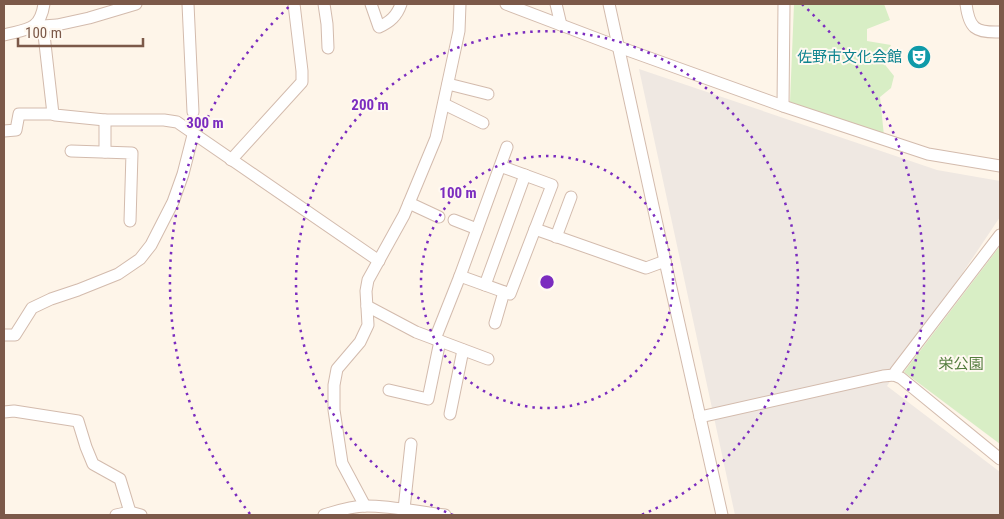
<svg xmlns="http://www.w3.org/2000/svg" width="1004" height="519" viewBox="0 0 1004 519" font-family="'Roboto Condensed','Noto Sans JP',sans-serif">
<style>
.industrial{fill:#efe8e2}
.green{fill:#d8eec5}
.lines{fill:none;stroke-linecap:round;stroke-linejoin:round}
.minor-casing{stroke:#d3bbad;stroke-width:13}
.minor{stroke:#fff;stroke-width:11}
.ring{fill:none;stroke:#7b2cbf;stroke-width:2.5;stroke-dasharray:2.5 5}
.labels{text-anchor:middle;stroke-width:4;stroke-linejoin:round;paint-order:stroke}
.culture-label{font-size:15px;fill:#0d838f;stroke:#fff9f1;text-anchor:end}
.park-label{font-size:15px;fill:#537c3d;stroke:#fff9f1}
.centre{fill:#7b2cbf;stroke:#fff9f1;stroke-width:2.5}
.ring-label{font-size:15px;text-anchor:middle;font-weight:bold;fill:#7b2cbf;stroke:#fff9f1;stroke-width:4;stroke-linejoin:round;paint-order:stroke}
</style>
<rect width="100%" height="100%" fill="#fef5e9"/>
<polygon class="industrial" points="639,69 937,170 1000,181 1000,217 887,386 1000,472 1000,515 735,515"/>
<g class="green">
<polygon points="794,4 884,4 890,20 867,29 867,41 891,45 882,61 894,76 891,88 880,97 884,136 790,102"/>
<polygon points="1000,246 1000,444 904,372"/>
</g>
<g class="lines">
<g class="minor-casing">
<g id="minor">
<polyline points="188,4 193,112"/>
<polyline points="324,4 327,24 328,48"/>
<path d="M 371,4 L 379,27 C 390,22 397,16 401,4"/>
<polyline points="506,4 619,47 783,106 928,154 1000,166"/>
<polyline points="556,4 561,25"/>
<polyline points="609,4 665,261 722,515"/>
<path d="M 966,4 C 969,28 975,33 1000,32"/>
<polyline points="37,24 43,26 57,25 89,18 136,4"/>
<polyline points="43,26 53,114 55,115 105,120 164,120 177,122 379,261"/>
<path d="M 4,35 C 27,29 40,31 44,4"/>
<polyline points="448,84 488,94"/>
<polyline points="444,104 483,123"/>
<polyline points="783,106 784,4"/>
<polyline points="4,131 16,130 19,114 53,114"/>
<polyline points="71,151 132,153 130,221"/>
<polyline points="105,152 105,120"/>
<polyline points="231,160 302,82 302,71 294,4"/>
<polyline points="500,166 552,185 510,294 460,276 507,147"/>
<polyline points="409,203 439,217"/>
<polyline points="454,220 477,229"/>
<polyline points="535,229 646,268 665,261"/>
<polyline points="556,237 571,197"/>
<polyline points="485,285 525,175"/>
<polyline points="367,306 416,332 488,359"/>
<polyline points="495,323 504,292"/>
<polyline points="4,335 15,335 32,308 51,299 78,290 118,274 140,259 151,245 173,202 183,174 193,135"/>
<polyline points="435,339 460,276"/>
<polyline points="894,375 896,371 1000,235"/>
<polyline points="389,390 428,399 440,341"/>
<polyline points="4,412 14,411 78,421 86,447 93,464 120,479 130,512"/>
<polyline points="450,414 463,350"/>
<polyline points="700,417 883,376 894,375 901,378 1000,459"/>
<polyline points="365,506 342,463 334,410 334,385 337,369 360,342 368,325 366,291 368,280 404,215 436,138 459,31 460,4"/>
<polyline points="404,509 411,444"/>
<polyline points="116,515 130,512 141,515"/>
<path d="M 324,515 C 337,511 351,506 366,506 C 392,506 419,512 445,515"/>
</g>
</g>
<use href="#minor" class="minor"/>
</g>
<g class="ring">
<circle cx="547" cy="282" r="126"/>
<path d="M453 515A251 251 0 1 1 641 515"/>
<path d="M250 514A377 377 0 0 1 292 4M802 4A377 377 0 0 1 844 514"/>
</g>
<defs>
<g id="theatre-disc" transform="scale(1.25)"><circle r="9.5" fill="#0f9aa8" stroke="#fff9f1"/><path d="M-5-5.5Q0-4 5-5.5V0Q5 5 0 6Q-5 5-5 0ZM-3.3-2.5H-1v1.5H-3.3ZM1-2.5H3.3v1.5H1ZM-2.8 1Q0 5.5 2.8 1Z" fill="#fff"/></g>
</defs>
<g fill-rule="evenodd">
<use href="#theatre-disc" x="919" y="57"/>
</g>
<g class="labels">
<g class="culture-label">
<text x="902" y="62">佐野市文化会館</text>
</g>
<g class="park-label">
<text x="961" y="369">栄公園</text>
</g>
</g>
<circle cx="547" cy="282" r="8" class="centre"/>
<g class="ring-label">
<text x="370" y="110">200 m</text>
<text x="205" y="128">300 m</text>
<text x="458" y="198">100 m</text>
</g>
<rect width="1004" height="519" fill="none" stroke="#7c5949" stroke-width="10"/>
<path d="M18 38v8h125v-8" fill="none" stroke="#7c5949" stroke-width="2.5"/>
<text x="25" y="38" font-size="15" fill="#7c5949" stroke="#fff9f1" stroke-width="4" paint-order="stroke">100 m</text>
</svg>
